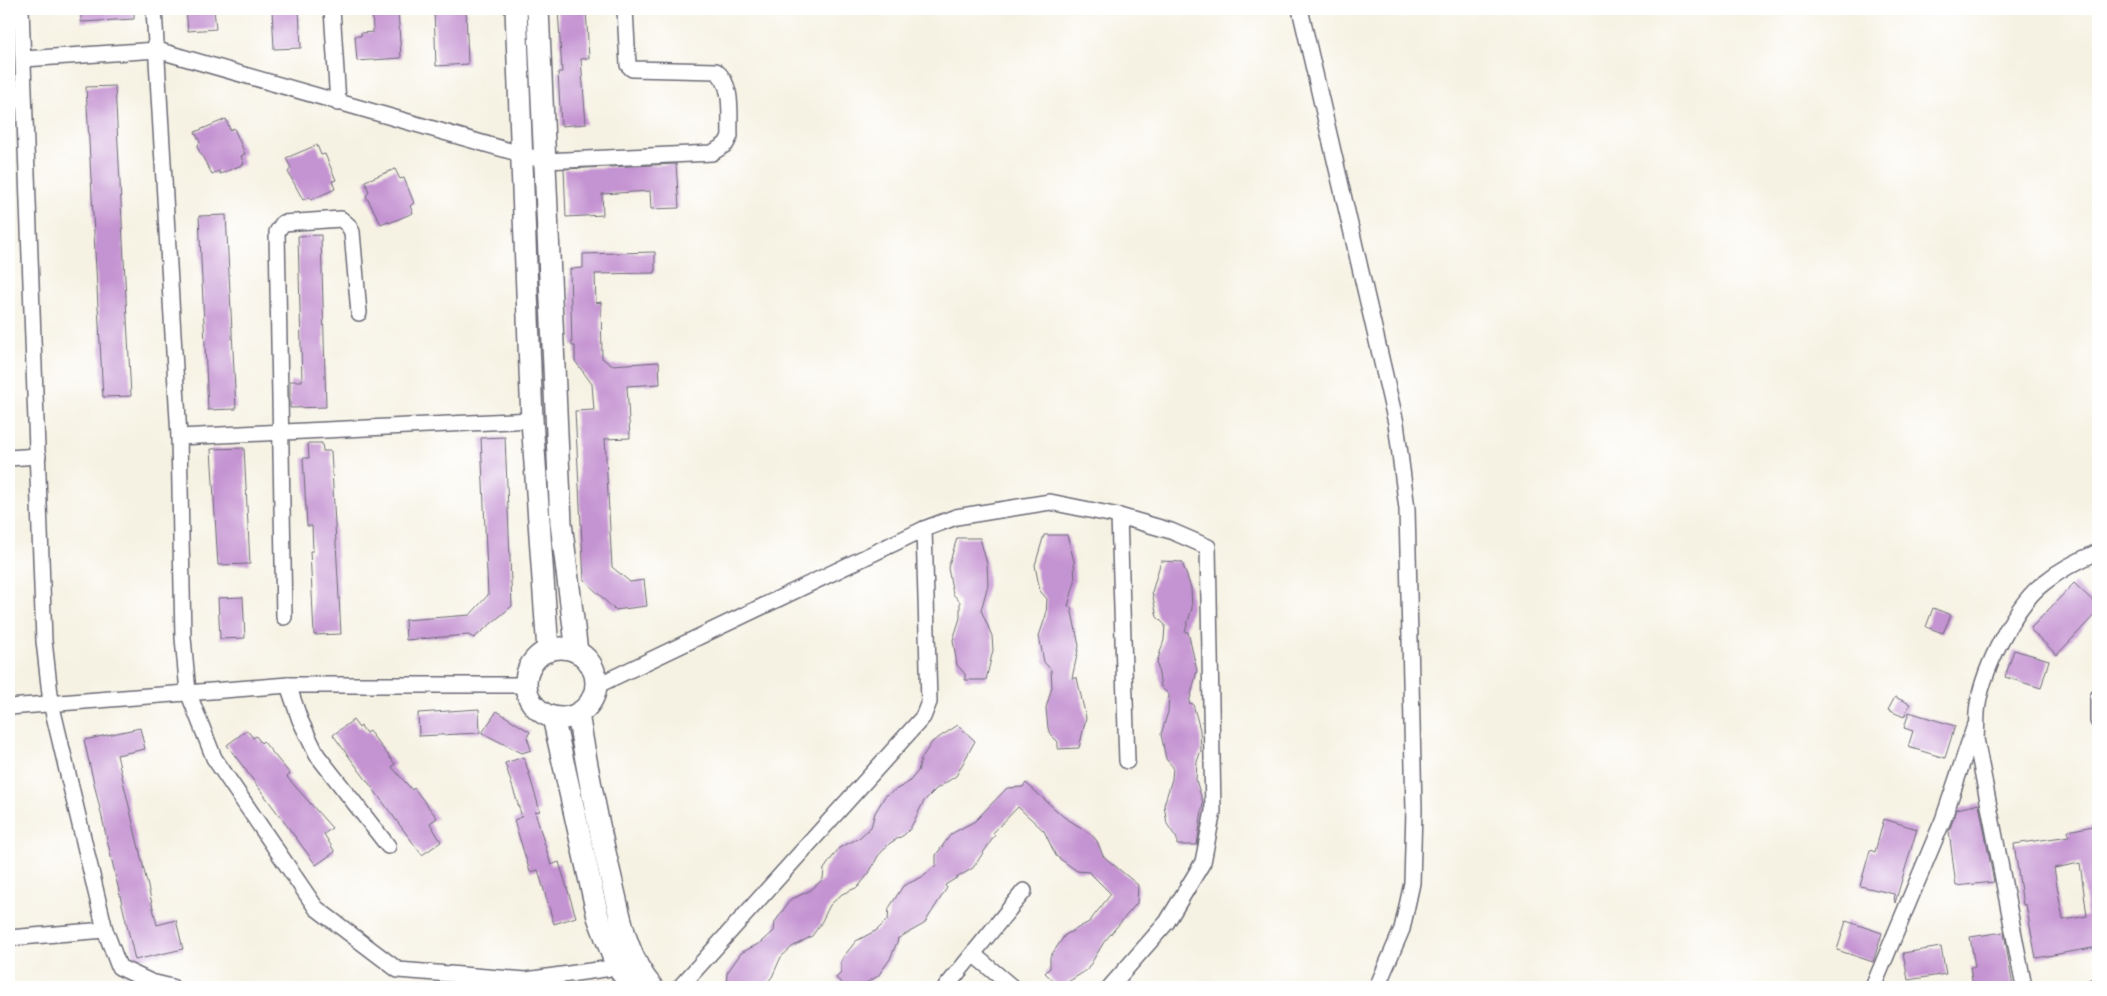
<svg xmlns="http://www.w3.org/2000/svg" width="2107" height="996" viewBox="0 0 2107 996" font-family="'IM FELL Great Primer',serif">
<style>
.building{fill:#c493d1;fill-rule:evenodd}
.lines{fill:none;stroke-linecap:round;stroke-linejoin:round}
.minor-casing{stroke:#6c6b76;stroke-width:18}
.secondary-casing{stroke:#6c6b76;stroke-width:24}
.minor{stroke:#fff;stroke-width:15}
.secondary{stroke:#fff;stroke-width:21}
</style>
<rect width="100%" height="100%" fill="#fff"/>
<filter id="ink" filterUnits="userSpaceOnUse"><feTurbulence type="fractalNoise" baseFrequency=".02" numOctaves="2"/><feDisplacementMap in="SourceGraphic" scale="10" xChannelSelector="R" yChannelSelector="G"/><feConvolveMatrix kernelMatrix="1 2 1 2 8 2 1 2 1" color-interpolation-filters="sRGB"/></filter>
<filter id="wash" filterUnits="userSpaceOnUse"><feTurbulence type="fractalNoise" baseFrequency=".0096" numOctaves="4" result="noise"/><feDisplacementMap in="SourceGraphic" scale="20" xChannelSelector="R" yChannelSelector="G"/><feGaussianBlur stdDeviation="1.12" result="paint"/><feColorMatrix in="noise" values="0 0 0 0 0 0 0 0 0 0 0 0 0 0 0 0 0 1.4 0 .05"/><feComposite in="paint" operator="in"/></filter>
<g filter="url(#wash)">
<rect width="100%" height="100%" fill="#f6f2e3"/>
<g id="blocks">
<g class="building">
<polygon points="81,9 134,9 134,19 81,22"/>
<polygon points="186,9 214,9 216,29 188,31"/>
<polygon points="272,9 299,9 301,48 274,49"/>
<polygon points="372,9 398,9 401,58 357,61 355,36 361,36 361,33 373,32"/>
<polygon points="434,9 466,9 468,64 436,66"/>
<polygon points="558,9 586,9 589,58 581,59 586,124 561,126 558,72 562,72"/>
<polygon points="115,86 131,396 103,397 86,87"/>
<polygon points="226,119 230,130 234,128 245,154 241,156 244,164 220,174 219,171 212,174 197,147 200,142 195,132"/>
<polygon points="317,145 321,155 325,154 336,180 332,181 335,189 311,200 310,197 303,200 288,172 291,168 286,158"/>
<polygon points="676,164 679,208 651,209 650,191 602,194 603,215 566,217 564,169"/>
<polygon points="395,169 400,179 404,178 414,203 410,206 413,213 389,223 388,221 381,224 366,196 369,192 365,181"/>
<polygon points="226,215 236,409 208,410 199,216"/>
<polygon points="321,235 326,407 290,408 290,381 302,381 298,236"/>
<polygon points="655,252 655,273 595,274 596,303 601,302 602,358 611,365 659,362 660,384 627,386 630,438 605,439 612,567 630,582 644,580 647,606 615,610 584,580 575,411 594,410 592,384 575,361 575,346 572,346 570,269 583,268 583,254"/>
<polygon points="505,437 512,606 474,638 468,635 406,640 405,620 470,615 488,595 481,438"/>
<polygon points="308,443 322,443 323,451 331,451 341,634 314,635 310,551 313,551 312,526 307,526 303,458 309,458"/>
<polygon points="244,448 250,564 218,565 211,449"/>
<polygon points="1044,535 1067,535 1074,561 1075,582 1068,606 1071,607 1079,646 1072,678 1077,678 1086,718 1079,748 1058,749 1058,742 1050,734 1048,728 1046,708 1052,687 1051,670 1044,662 1039,636 1046,615 1047,599 1040,591 1035,565"/>
<polygon points="957,538 980,538 987,564 988,585 981,610 992,636 993,650 986,680 965,680 965,674 957,665 956,659 953,640 960,618 960,602 953,594 948,568"/>
<polygon points="1161,561 1182,562 1191,588 1192,608 1185,632 1188,632 1197,671 1189,703 1193,704 1200,730 1201,750 1197,762 1196,780 1203,803 1197,845 1177,845 1177,839 1167,824 1164,805 1172,779 1173,767 1166,759 1161,734 1168,712 1169,695 1161,687 1160,681 1157,662 1164,640 1165,625 1157,617 1152,592"/>
<polygon points="2074,583 2098,606 2098,611 2057,655 2030,629"/>
<polygon points="243,597 245,638 220,639 218,598"/>
<polygon points="1933,608 1951,615 1943,633 1926,627"/>
<polygon points="2014,650 2049,660 2041,688 2005,677"/>
<polygon points="1895,697 1910,704 1904,717 1888,710"/>
<polygon points="479,709 480,733 419,736 418,713"/>
<polygon points="497,711 530,732 527,737 531,750 522,753 482,733"/>
<polygon points="1909,712 1955,726 1945,758 1908,747 1913,731 1904,728"/>
<polygon points="353,720 359,728 361,726 366,733 369,731 395,764 392,767 412,790 414,788 437,818 430,823 441,842 422,855 333,735"/>
<polygon points="958,725 975,741 956,776 936,789 924,801 910,829 904,835 890,843 878,856 869,873 858,887 842,894 830,905 820,925 812,936 792,947 781,957 772,977 763,987 726,987 727,973 741,953 762,942 774,931 775,922 790,900 811,890 823,879 824,869 839,848 859,838 871,827 875,813 885,796 909,782 918,771 921,759 932,742"/>
<polygon points="140,728 145,749 117,755 157,925 176,920 183,949 135,960 84,740"/>
<polygon points="247,730 253,738 256,736 261,743 263,741 290,774 287,777 332,828 324,834 335,852 316,865 227,745"/>
<polygon points="524,757 540,811 535,812 551,865 559,862 576,917 554,924 538,870 530,872 514,820 522,817 505,763"/>
<polygon points="1026,783 1064,817 1091,834 1097,841 1103,856 1138,885 1137,903 1104,942 1087,970 1060,987 1045,973 1050,968 1050,957 1065,935 1089,922 1111,894 1089,872 1077,871 1056,856 1044,831 1018,807 993,833 995,835 973,868 945,885 947,888 924,924 897,939 898,940 890,959 878,976 861,986 846,987 836,978 841,973 841,962 844,956 856,941 877,930 888,919 889,908 903,886 924,876 936,865 936,855 951,834 975,821 1007,788 1023,787"/>
<polygon points="1979,804 1994,882 1956,886 1949,831 1957,809"/>
<polygon points="1884,819 1917,829 1895,903 1894,894 1860,886 1870,850 1875,852"/>
<path d="M 2098,825 L 2098,947 L 2036,958 L 2026,905 L 2023,905 L 2014,844 L 2069,836 L 2068,831 ZM 2080,863 L 2087,916 L 2063,920 L 2054,868 Z"/>
<polygon points="1846,921 1882,933 1873,962 1837,950"/>
<polygon points="2004,932 2013,987 1973,987 1970,967 1975,967 1970,937"/>
<polygon points="1941,947 1946,974 1908,980 1903,953"/>
</g>
</g>
</g>
<g filter="url(#ink)">
<use href="#blocks" fill-opacity="0" stroke="#6c6b76" stroke-width="1"/>
<g class="lines">
<g class="minor-casing">
<g id="minor">
<polyline points="21,9 44,641 51,703 105,930 119,967 151,982 172,987"/>
<polyline points="154,9 179,437 183,638 188,692 214,758 316,908 398,970 526,980 626,966"/>
<polyline points="332,9 338,103"/>
<polyline points="1300,9 1396,423 1407,509 1414,810 1412,883 1402,929 1377,987"/>
<path d="M 24,59 L 157,50 L 545,161 L 712,153 L 726,144 L 730,136 C 729,115 734,85 716,71 L 632,69 L 628,65 L 625,9"/>
<polyline points="179,437 532,420"/>
<polyline points="9,458 38,456"/>
<polyline points="1119,516 1127,761"/>
<polyline points="284,617 277,232 283,223 341,219 348,225 352,232 359,313"/>
<polyline points="288,685 300,720 317,755 388,846"/>
<polyline points="596,686 924,529 956,517 1050,502 1119,516 1171,531 1208,547 1213,811 1203,862 1167,922 1110,987"/>
<polyline points="2098,697 2098,721"/>
<polyline points="9,707 288,685 526,685"/>
<polyline points="9,938 105,930"/>
<polyline points="973,954 1012,987"/>
<polyline points="680,987 923,717 929,702 924,529"/>
<polyline points="946,987 1024,891"/>
<polyline points="1873,987 1943,820 1974,728"/>
<path d="M 2024,987 L 1976,739 C 1977,727 1976,715 1978,704 C 1984,668 2015,604 2045,582 C 2061,569 2079,560 2098,552"/>
<polyline points="2093,987 2098,986"/>
</g>
</g>
<g class="secondary-casing">
<g id="secondary">
<polyline points="516,9 532,420 548,651"/>
<polyline points="538,9 561,523 577,652"/>
<circle cx="561" cy="683" r="35"/>
<path d="M 578,714 C 587,769 598,824 611,878 C 620,916 626,957 652,987"/>
<polyline points="553,717 598,917 617,967 633,987"/>
</g>
</g>
<use href="#minor" class="minor"/>
<use href="#secondary" class="secondary"/>
</g>
</g>
<rect width="2107" height="996" fill="none" stroke="#fff" stroke-width="30"/>
</svg>
